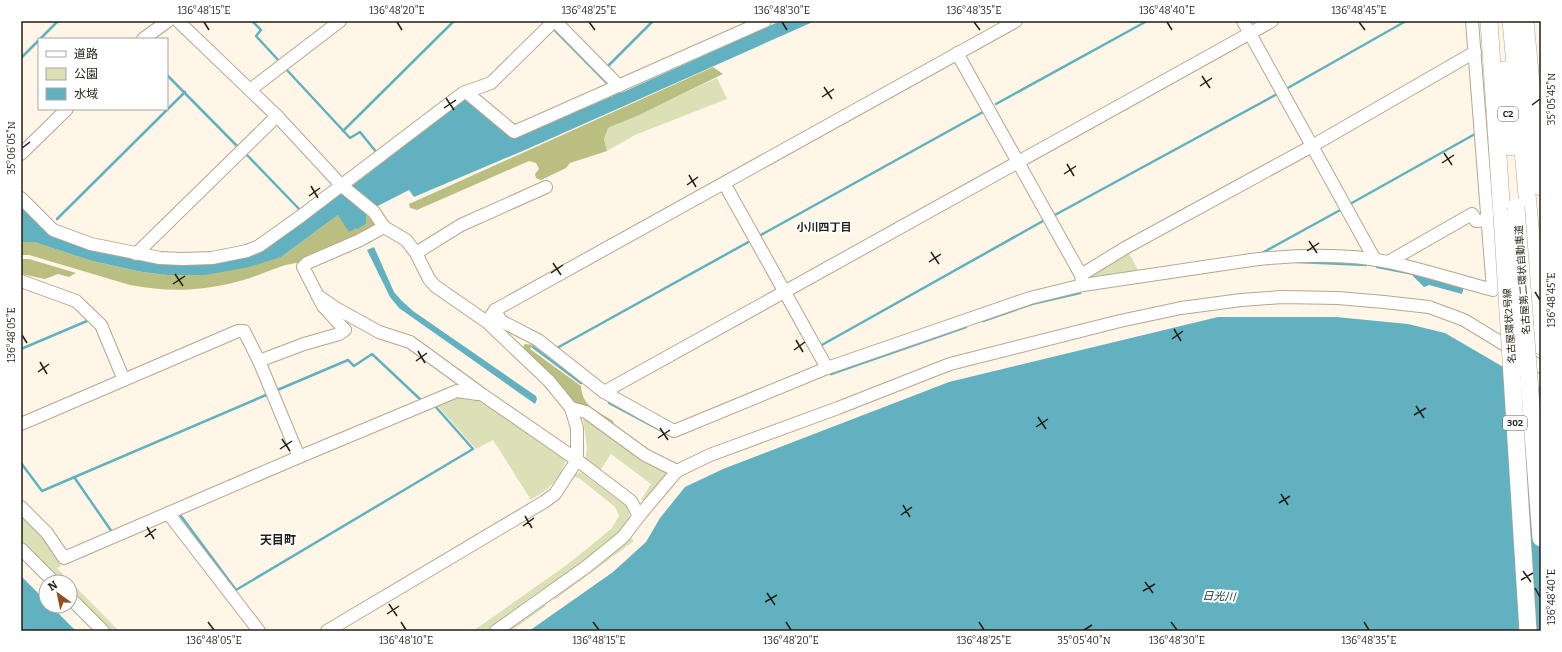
<svg xmlns="http://www.w3.org/2000/svg" width="1562" height="652" viewBox="0 0 1562 652" font-family="Bitter,'Noto Sans JP',serif">
<style>
.green{fill:#dce0b7}
.forest{fill:#babf81}
.water{fill:#61b1c1}
.lines{fill:none;stroke-linecap:round;stroke-linejoin:round}
.stream{stroke:#61b1c1;stroke-width:2.5}
.minor-casing{stroke:#b5a790;stroke-width:14}
.highway-casing{stroke:#b5a790;stroke-width:18}
.minor{stroke:#fff;stroke-width:12}
.highway{stroke:#fff;stroke-width:17}
.highway-bridge-casing{stroke:#b5a790;stroke-width:18;stroke-linecap:butt}
.highway-bridge{stroke:#fff;stroke-width:17}
.ticks{fill:none;stroke:#231e15;stroke-width:1.5}
.labels{text-anchor:middle;stroke-width:4;stroke-linejoin:round;paint-order:stroke}
.shield{fill:#fff;stroke:#65625b;stroke-width:1}
.shield-label{font-size:9px;font-weight:bold;fill:#231e15}
.street-label{font-size:10px;fill:#231e15;stroke:#fff}
.neighbourhood-label{font-size:11px;font-weight:bold;fill:#231e15;stroke:#fff}
.water-label{font-size:11px;font-style:italic;fill:#0d343b;stroke:#fff}
.quarter-label{font-size:12px;font-weight:bold;fill:#231e15;stroke:#fff}
.neatline{fill:none;stroke:#231e15;stroke-width:1.5}
.ticks-label{font-size:10px;text-anchor:middle;fill:#231e15}
</style>
<rect width="100%" height="100%" fill="#fff6e7"/>
<g class="green">
<polygon points="717,78 727,99 635,135 607,151 604,139 607,129"/>
<polygon points="1128,252 1139,271 1089,279 1088,275"/>
<path d="M 455,394 L 480,398 L 566,456 C 566,466 556,483 547,489 C 542,493 536,496 531,500 L 493,440 L 476,449 L 435,403 Z"/>
<polygon points="587,416 669,473 647,500 641,500 651,484 611,454 599,472 585,463 587,447 583,419"/>
<polygon points="579,472 582,473 626,506 629,512 630,519 623,531 582,566 489,631 473,631 568,564 611,529 619,516 615,507 579,478 573,477"/>
<polygon points="21,515 43,537 61,566 57,568 119,631 108,631 70,594 70,582 58,582 21,545"/>
<polygon points="630,537 634,541 554,600 552,597"/>
<polygon points="544,603 546,606 511,631 505,631"/>
</g>
<g class="forest">
<polygon points="713,67 723,74 639,115 608,128 604,139 607,151 570,163 566,168 541,180 536,178 535,174 539,169 536,163 529,161 417,210 410,208 409,204"/>
<path d="M 366,212 L 369,213 L 369,217 L 376,227 L 300,263 C 284,263 263,274 247,279 C 207,291 171,293 130,285 L 29,255 L 21,255 L 21,242 L 34,242 L 92,261 L 142,272 L 167,275 L 281,257 L 338,215 L 357,228 L 366,224 Z"/>
<polygon points="21,259 29,259 76,273 69,277 58,274 45,279 21,274"/>
<path d="M 525,344 L 533,345 L 530,349 L 581,386 C 582,407 598,411 613,421 L 614,424 L 612,426 L 570,399 L 524,352 L 523,347 Z"/>
</g>
<g class="water">
<polygon points="544,21 550,21 621,93 780,21 815,21 525,150 414,197 409,190 366,212 366,224 357,229 356,228 349,232 338,215 281,257 249,267 205,275 167,275 142,272 92,261 34,242 21,242 21,207 48,234 92,249 208,264 255,254 265,249 341,193 349,200 358,192 352,186 465,99 513,138 613,96 610,88"/>
<polygon points="374,247 394,292 401,300 413,311 536,396 537,399 535,404 399,308 390,297 367,250"/>
<polygon points="1376,265 1410,270 1460,285 1459,287 1464,287 1462,294 1429,285 1424,287 1412,275 1376,268"/>
<polygon points="1218,317 1336,317 1408,324 1445,333 1541,389 1541,631 529,631 613,572 646,542 660,518 685,487 723,469 949,382"/>
<polygon points="21,576 46,601 46,606 51,606 76,631 21,631"/>
</g>
<g class="lines">
<g class="stream">
<polyline points="252,21 261,30 256,36 280,62"/>
<polyline points="256,21 257,21"/>
<polyline points="40,39 58,21"/>
<polyline points="21,58 39,40"/>
<polyline points="607,67 653,21"/>
<polyline points="285,68 350,138 360,132 377,153"/>
<polyline points="167,75 239,148"/>
<polyline points="1286,89 1406,21"/>
<polyline points="996,104 1147,21"/>
<polyline points="343,131 454,21"/>
<polyline points="245,153 301,211"/>
<polyline points="1350,204 1475,134"/>
<polyline points="1053,216 1279,93"/>
<polyline points="57,219 185,92"/>
<polyline points="759,236 983,112"/>
<polyline points="1262,253 1342,209"/>
<polyline points="1298,262 1366,265"/>
<polyline points="983,321 1032,304 1080,293"/>
<polyline points="820,346 1043,221"/>
<polyline points="533,347 581,383"/>
<polyline points="557,348 752,240"/>
<polyline points="21,349 87,321"/>
<polyline points="831,374 966,327"/>
<polyline points="275,391 348,360 354,366 372,354 422,401"/>
<polyline points="609,403 673,437"/>
<polyline points="21,463 42,491 266,395"/>
<polyline points="74,477 112,532"/>
<polyline points="181,516 236,590 473,449 435,406"/>
</g>
<g class="minor-casing">
<g id="minor">
<polyline points="178,21 277,116 341,185 374,212 384,227 406,240 416,253 429,279 435,286 487,322 549,381 571,408 577,428 577,460 555,494 544,502 327,631"/>
<polyline points="555,21 619,86"/>
<polyline points="1243,21 1375,260"/>
<polyline points="143,39 168,21"/>
<polyline points="957,53 1081,275 1082,282"/>
<polyline points="250,90 340,21"/>
<polyline points="466,92 514,132 765,21"/>
<polyline points="21,154 67,109"/>
<polyline points="724,183 827,368"/>
<polyline points="21,198 53,230 91,244 160,258 183,259 212,258 247,251 259,246 301,216 463,93 491,83 554,21"/>
<polyline points="416,253 461,225 546,187"/>
<polyline points="136,254 277,116"/>
<polyline points="1388,262 1472,214 1476,221 1488,220"/>
<polyline points="1081,275 1125,248 1312,146 1475,52"/>
<polyline points="21,281 76,301 101,325 124,380"/>
<polyline points="317,295 334,307 379,332 410,342 483,395 577,460 631,501 639,516 623,537 586,567 496,631"/>
<path d="M 495,310 L 501,321 L 538,340 L 604,392 L 674,431 L 827,368 L 1030,298 L 1083,285 L 1251,260 C 1292,255 1347,253 1388,262 C 1423,269 1458,281 1493,290 L 1472,21"/>
<polyline points="491,316 495,310 1016,21"/>
<polyline points="259,361 304,344 339,334 345,330 323,306 303,267 307,263 358,241 384,227"/>
<polyline points="604,392 1272,21"/>
<polyline points="571,408 586,412 645,455 677,471 710,455 838,408 950,364 1120,321 1181,308 1241,300 1282,297 1338,298 1384,302 1429,307 1464,320 1541,367"/>
<polyline points="21,424 238,331 244,331 259,361 299,457"/>
<polyline points="21,507 47,533 64,558 299,457 457,391 478,394"/>
<polyline points="168,513 259,631"/>
<polyline points="639,516 677,471"/>
<polyline points="21,549 54,582"/>
<polyline points="70,598 103,631"/>
</g>
</g>
<g class="highway-casing">
<g id="highway">
<polyline points="1489,21 1502,216"/>
<polyline points="1511,21 1541,346"/>
<polyline points="1525,21 1541,187"/>
<polyline points="1504,70 1511,147"/>
</g>
</g>
<use href="#minor" class="minor"/>
<use href="#highway" class="highway"/>
<g class="highway-bridge-casing">
<g id="highway-bridge">
<polyline points="1516,207 1541,538"/>
<polyline points="1502,216 1528,631"/>
</g>
</g>
<use href="#highway-bridge" class="highway-bridge"/>
</g>
<path class="ticks" d="M 204,22 L 209,30M 397,22 L 402,30M 589,22 L 595,30M 782,22 L 787,30M 974,22 L 980,30M 1167,22 L 1172,30M 1359,22 L 1365,30M 1202,76 L 1210,88M 1200,86 L 1212,78M 824,87 L 832,99M 822,97 L 834,89M 446,98 L 454,110M 1532,105 L 1540,99M 444,108 L 456,100M 22,148 L 30,142M 1444,153 L 1452,165M 1442,163 L 1454,155M 1067,164 L 1074,176M 1064,174 L 1076,166M 689,175 L 696,187M 687,185 L 698,177M 311,186 L 318,198M 309,196 L 320,188M 1309,241 L 1317,253M 1307,251 L 1319,243M 931,252 L 939,264M 929,262 L 941,254M 553,263 L 561,275M 551,273 L 563,265M 175,274 L 183,286M 173,284 L 185,276M 1535,292 L 1540,300M 1174,329 L 1181,341M 22,335 L 27,343M 1172,339 L 1183,331M 796,340 L 803,352M 794,350 L 805,342M 418,351 L 425,363M 416,361 L 427,353M 40,362 L 47,374M 38,372 L 49,364M 1416,406 L 1424,418M 1414,415 L 1426,408M 1038,417 L 1046,429M 1036,427 L 1048,419M 660,428 L 668,440M 658,438 L 670,430M 282,439 L 290,451M 280,449 L 292,441M 1281,494 L 1288,505M 1279,503 L 1290,496M 903,505 L 910,517M 901,515 L 912,507M 525,516 L 532,528M 523,526 L 534,518M 147,527 L 154,539M 145,537 L 156,529M 1523,571 L 1531,582M 1521,580 L 1533,573M 1145,582 L 1153,593M 1535,588 L 1540,597M 1143,591 L 1155,584M 767,593 L 775,605M 765,602 L 777,595M 389,604 L 397,616M 387,614 L 399,606M 208,622 L 214,630M 401,622 L 406,630M 593,622 L 599,630M 786,622 L 791,630M 979,622 L 984,630M 1171,622 L 1177,630M 1364,622 L 1369,630M 1084,630 L 1092,625"/>
<g class="labels">
<g class="shield">
<rect x="1498" y="107" width="20" height="14" rx="3"/>
<rect x="1503" y="416" width="24" height="14" rx="3"/>
</g>
<g class="shield-label">
<text x="1508" y="117">C2</text>
<text x="1515" y="426">302</text>
</g>
<g class="street-label">
<text transform="translate(1522 280) rotate(-94)" y="4">名古屋第二環状自動車道</text>
<text transform="translate(1509 326) rotate(-94)" y="4">名古屋環状2号線</text>
</g>
<g class="neighbourhood-label">
<text x="824" y="231">小川四丁目</text>
</g>
<g class="water-label">
<text transform="translate(1219 596) rotate(3)" y="4">日光川</text>
</g>
<g class="quarter-label">
<text x="278" y="544">天目町</text>
</g>
</g>
<rect width="1562" height="652" fill="none" stroke="#ffffff" stroke-width="44"/>
<rect x="38" y="38" width="130" height="72" fill="#ffffff" stroke="#a7a5a1"/>
<rect x="46" y="51" width="20" height="6" fill="#ffffff" stroke="#a7a5a1"/>
<text x="74" y="58" font-size="12" fill="#231e15">道路</text>
<rect x="46" y="68" width="20" height="12" fill="#dce0b7" stroke="#a7a5a1"/>
<text x="74" y="78" font-size="12" fill="#231e15">公園</text>
<rect x="46" y="88" width="20" height="12" fill="#61b1c1" stroke="#a7a5a1"/>
<text x="74" y="98" font-size="12" fill="#231e15">水域</text>
<g transform="translate(58 594) rotate(327)"><circle r="19" fill="#ffffff" stroke="#a7a5a1"/>
<path d="M0-3L7 15L0 10L-7 15Z" fill="#92501e"/>
<text y="-6" font-size="11" font-weight="bold" text-anchor="middle" fill="#231e15">N</text>
</g>
<rect x="22" y="22" width="1518" height="608" class="neatline"/>
<g class="ticks-label">
<text x="204" y="14">136°48'15"E</text>
<text x="397" y="14">136°48'20"E</text>
<text x="589" y="14">136°48'25"E</text>
<text x="782" y="14">136°48'30"E</text>
<text x="974" y="14">136°48'35"E</text>
<text x="1167" y="14">136°48'40"E</text>
<text x="1359" y="14">136°48'45"E</text>
<text transform="translate(1551 99) rotate(-90)" y="4">35°05'45"N</text>
<text transform="translate(11 148) rotate(-90)" y="4">35°06'05"N</text>
<text transform="translate(1551 300) rotate(-90)" y="4">136°48'45"E</text>
<text transform="translate(11 335) rotate(-90)" y="4">136°48'05"E</text>
<text transform="translate(1551 597) rotate(-90)" y="4">136°48'40"E</text>
<text x="214" y="644">136°48'05"E</text>
<text x="406" y="644">136°48'10"E</text>
<text x="599" y="644">136°48'15"E</text>
<text x="791" y="644">136°48'20"E</text>
<text x="984" y="644">136°48'25"E</text>
<text x="1084" y="644">35°05'40"N</text>
<text x="1177" y="644">136°48'30"E</text>
<text x="1369" y="644">136°48'35"E</text>
</g>
</svg>
